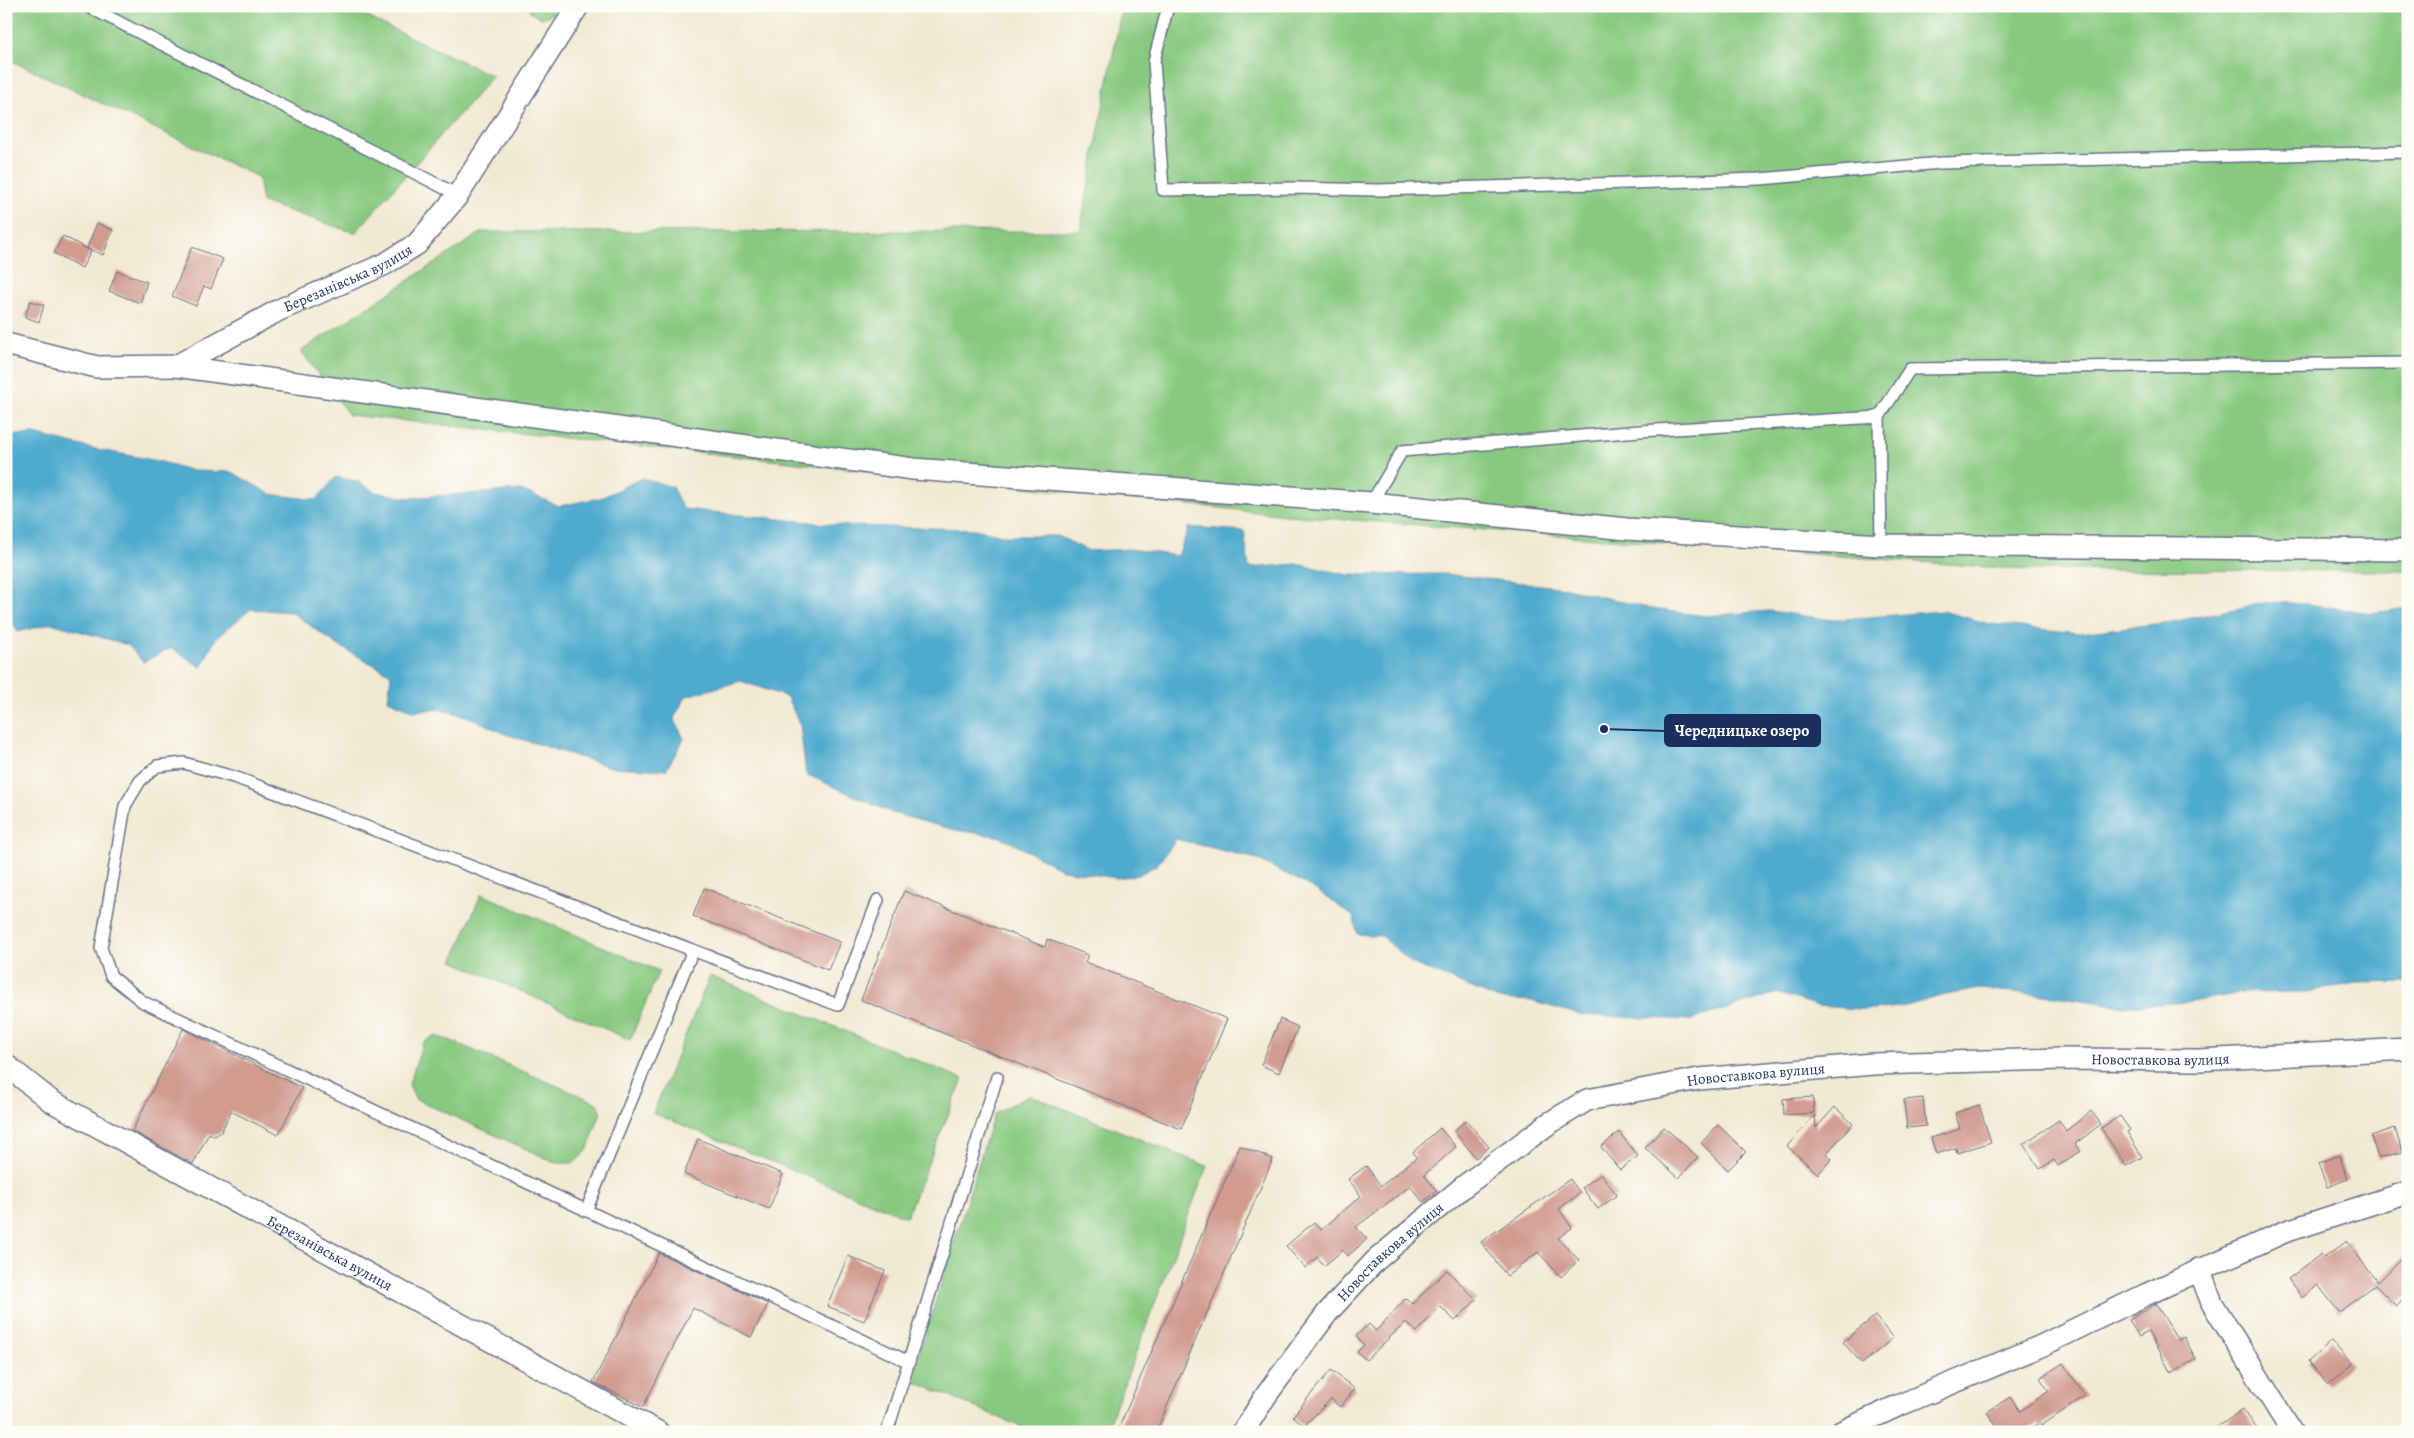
<svg xmlns="http://www.w3.org/2000/svg" width="2414" height="1438" viewBox="0 0 2414 1438" font-family="Alegreya,serif">
<style>
.green{fill:#88c980;stroke:#527c6f}
.water{fill:#50abce;stroke:#366d96}
.building{fill:#d19b90}
.lines{fill:none;stroke-linecap:round;stroke-linejoin:round}
.service-casing{stroke:#667087;stroke-width:14}
.minor-casing{stroke:#667087;stroke-width:24}
.service{stroke:#fff;stroke-width:11}
.minor{stroke:#fff;stroke-width:21}
.labels{text-anchor:middle;stroke-width:4.5;stroke-linejoin:round;paint-order:stroke}
.street-label{font-size:15px;fill:#1b2f5e;stroke:#fdfcf7}
.leader{fill:none;stroke:#1b2f5e;stroke-width:2}
.callout-dot{fill:#1b2f5e;stroke:#fdfcf7;stroke-width:2}
.callout{fill:#1b2f5e;stroke:#1b2f5e;stroke-width:2}
.callout-label{font-size:16px;text-anchor:middle;font-weight:bold;fill:#fff}
</style>
<rect width="100%" height="100%" fill="#fdfcf7"/>
<filter id="ink" filterUnits="userSpaceOnUse"><feTurbulence type="fractalNoise" baseFrequency=".02" numOctaves="2"/><feDisplacementMap in="SourceGraphic" scale="10" xChannelSelector="R" yChannelSelector="G"/><feConvolveMatrix kernelMatrix="1 2 1 2 8 2 1 2 1" color-interpolation-filters="sRGB"/></filter>
<filter id="wash" filterUnits="userSpaceOnUse"><feTurbulence type="fractalNoise" baseFrequency=".0096" numOctaves="4" result="noise"/><feDisplacementMap in="SourceGraphic" scale="20" xChannelSelector="R" yChannelSelector="G"/><feGaussianBlur stdDeviation="1.12" result="paint"/><feColorMatrix in="noise" values="0 0 0 0 0 0 0 0 0 0 0 0 0 0 0 0 0 1.4 0 .05"/><feComposite in="paint" operator="in"/></filter>
<g filter="url(#wash)">
<rect width="100%" height="100%" fill="#f2e9d2"/>
<g class="green">
<polygon points="6,6 344,6 493,76 355,233 262,202 258,177 6,58"/>
<polygon points="527,6 559,6 554,13 542,18 531,13"/>
<polygon points="1122,6 2408,6 2408,571 2028,570 1285,515 349,415 301,351 482,232 1080,231"/>
<polygon points="481,894 659,971 630,1040 453,961"/>
<polygon points="710,976 963,1079 906,1217 653,1113"/>
<polygon points="434,1036 449,1040 593,1101 599,1105 601,1112 587,1151 574,1163 557,1163 415,1099 409,1084 423,1043"/>
<polygon points="1030,1095 1207,1166 1106,1432 1033,1432 911,1380 994,1114"/>
</g>
<polygon class="water" points="34,434 90,448 158,461 193,471 232,472 270,494 316,500 336,477 359,482 375,492 408,498 521,490 559,506 601,498 642,478 672,487 683,509 847,526 974,529 1007,536 1058,536 1089,551 1129,549 1178,556 1189,527 1244,531 1249,568 1297,564 1349,575 1444,574 1566,588 1652,609 1706,616 1769,611 1833,620 1942,611 1990,624 2079,633 2172,622 2269,602 2306,604 2372,613 2408,608 2408,982 2356,983 2306,992 2241,993 2191,1002 2124,1006 2055,996 1980,989 1945,995 1906,1006 1874,1010 1818,1006 1777,993 1691,1020 1580,1015 1532,1001 1499,999 1411,963 1382,936 1357,934 1354,917 1315,889 1257,859 1176,839 1157,865 1138,875 1117,878 1063,870 1001,837 955,830 892,813 806,774 800,725 787,697 741,681 686,696 674,718 684,739 666,770 611,767 505,734 472,718 441,709 414,711 388,700 391,674 339,646 291,612 251,609 216,638 201,667 171,648 143,662 128,645 51,623 18,632 6,611 6,436"/>
<g id="blocks">
<g class="building">
<polygon points="97,223 113,230 103,255 87,248"/>
<polygon points="63,236 91,251 82,268 54,253"/>
<polygon points="192,247 223,259 211,289 204,286 196,306 172,296"/>
<polygon points="117,271 147,282 140,303 109,291"/>
<polygon points="30,301 44,305 39,322 25,317"/>
<polygon points="704,888 840,942 828,970 693,916"/>
<polygon points="904,891 1045,947 1047,939 1088,955 1085,962 1227,1019 1181,1129 861,1000"/>
<polygon points="1280,1019 1298,1027 1279,1073 1261,1065"/>
<polygon points="183,1029 302,1088 278,1135 231,1111 221,1132 215,1136 209,1133 193,1164 132,1131"/>
<polygon points="1813,1097 1814,1113 1784,1115 1783,1099"/>
<polygon points="1923,1098 1926,1126 1907,1128 1904,1100"/>
<polygon points="1979,1105 1991,1142 1957,1153 1956,1148 1936,1154 1931,1138 1960,1129 1955,1113"/>
<polygon points="1835,1107 1853,1124 1826,1154 1832,1159 1818,1174 1787,1146 1815,1115 1816,1128"/>
<polygon points="2091,1111 2101,1124 2075,1144 2080,1151 2058,1166 2054,1160 2040,1169 2023,1144 2059,1120 2066,1131"/>
<polygon points="2120,1116 2130,1130 2127,1132 2142,1157 2126,1166 2101,1128"/>
<polygon points="1466,1120 1489,1147 1476,1158 1454,1131"/>
<polygon points="1718,1125 1746,1152 1728,1170 1701,1143"/>
<polygon points="1664,1127 1698,1157 1679,1178 1645,1148"/>
<polygon points="1440,1128 1456,1147 1424,1175 1437,1191 1423,1202 1410,1186 1356,1227 1367,1239 1348,1256 1343,1250 1324,1266 1317,1257 1305,1268 1286,1246 1314,1222 1321,1230 1361,1196 1348,1179 1366,1166 1381,1186 1417,1157 1413,1152"/>
<polygon points="2395,1128 2402,1152 2378,1158 2371,1136"/>
<polygon points="1619,1132 1638,1156 1620,1170 1601,1147"/>
<polygon points="698,1139 783,1174 769,1209 684,1174"/>
<polygon points="1240,1146 1273,1159 1156,1432 1117,1432"/>
<polygon points="2339,1155 2348,1179 2327,1187 2318,1163"/>
<polygon points="1601,1174 1617,1195 1598,1209 1582,1188"/>
<polygon points="1570,1179 1580,1193 1559,1209 1572,1228 1558,1238 1579,1260 1561,1277 1538,1252 1507,1276 1481,1242"/>
<polygon points="2347,1241 2377,1282 2408,1252 2408,1294 2396,1306 2375,1285 2339,1312 2318,1285 2302,1298 2288,1279 2321,1254 2324,1258"/>
<polygon points="659,1253 768,1304 751,1337 693,1308 643,1407 593,1382"/>
<polygon points="848,1256 885,1271 864,1321 827,1306"/>
<polygon points="1447,1270 1476,1300 1455,1321 1440,1306 1417,1332 1406,1322 1366,1360 1357,1352 1364,1345 1356,1336 1369,1324 1376,1331 1406,1298 1412,1304"/>
<polygon points="2156,1304 2178,1340 2184,1337 2196,1359 2171,1373 2148,1332 2139,1337 2129,1320"/>
<polygon points="1875,1316 1893,1338 1862,1364 1843,1342"/>
<polygon points="2331,1341 2352,1364 2328,1385 2308,1362"/>
<polygon points="2063,1363 2085,1396 2041,1426 2039,1423 2026,1432 2000,1432 1987,1412 2010,1397 2020,1411 2049,1391 2040,1378"/>
<polygon points="1331,1370 1355,1389 1340,1407 1331,1399 1304,1426 1293,1416"/>
<polygon points="2243,1409 2259,1432 2211,1432"/>
</g>
</g>
</g>
<g filter="url(#ink)">
<use href="#blocks" fill-opacity="0" stroke="#667087" stroke-width="1"/>
<g class="lines">
<g class="service-casing">
<g id="service">
<polyline points="87,6 458,195"/>
<polyline points="1168,6 1154,61 1163,190 1294,188 1377,190 1594,184 1760,179 1941,163 2408,152"/>
<polyline points="1879,417 1881,545"/>
<polyline points="1371,503 1402,451 1640,431 1879,417 1910,369 2408,363"/>
<polyline points="878,900 838,1005 237,778 184,763 157,766 140,781 125,806 101,948 111,976 143,1002 909,1362"/>
<polyline points="586,1211 693,950"/>
<polyline points="887,1432 997,1077"/>
</g>
</g>
<g class="minor-casing">
<g id="minor">
<path id="s1" d="M 6,344 L 97,367 L 176,366 L 279,310 L 385,264 L 417,244 L 458,195 L 578,6"/>
<polyline points="176,366 913,469 1371,503 1627,529 1881,545 2408,550"/>
<path id="s2" d="M 6,1065 L 51,1101 L 658,1432"/>
<polyline points="2199,1269 2212,1303 2292,1432"/>
<path id="s3" d="M 1243,1432 L 1267,1394 L 1328,1312 L 1375,1261 L 1463,1187 L 1548,1124 L 1587,1100 L 1699,1079 L 1873,1064 L 2061,1059 L 2199,1060 L 2408,1049"/>
<polyline points="1841,1432 1895,1407 2041,1346 2145,1295 2284,1232 2408,1192"/>
</g>
</g>
<use href="#service" class="service"/>
<use href="#minor" class="minor"/>
</g>
</g>
<g class="labels">
<g class="street-label">
<text dy="5" stroke="none"><textPath href="#s1" startOffset="366">Березанівська вулиця</textPath></text>
<text dy="5" stroke="none"><textPath href="#s3" startOffset="1059">Новоставкова вулиця</textPath></text>
<text dy="5" stroke="none"><textPath href="#s3" startOffset="654">Новоставкова вулиця</textPath></text>
<text dy="5" stroke="none"><textPath href="#s2" startOffset="375">Березанівська вулиця</textPath></text>
<text dy="5" stroke="none"><textPath href="#s3" startOffset="234">Новоставкова вулиця</textPath></text>
</g>
</g>
<path class="leader" d="M1604 729L1665 731"/>
<circle class="callout-dot" cx="1604" cy="729" r="5"/>
<rect class="callout" x="1665" y="715" width="155" height="31" rx="5"/>
<g class="callout-label">
<text x="1742" y="736">Чередницьке озеро</text>
</g>
<rect width="2414" height="1438" fill="none" stroke="#fdfcf7" stroke-width="25"/>
</svg>
